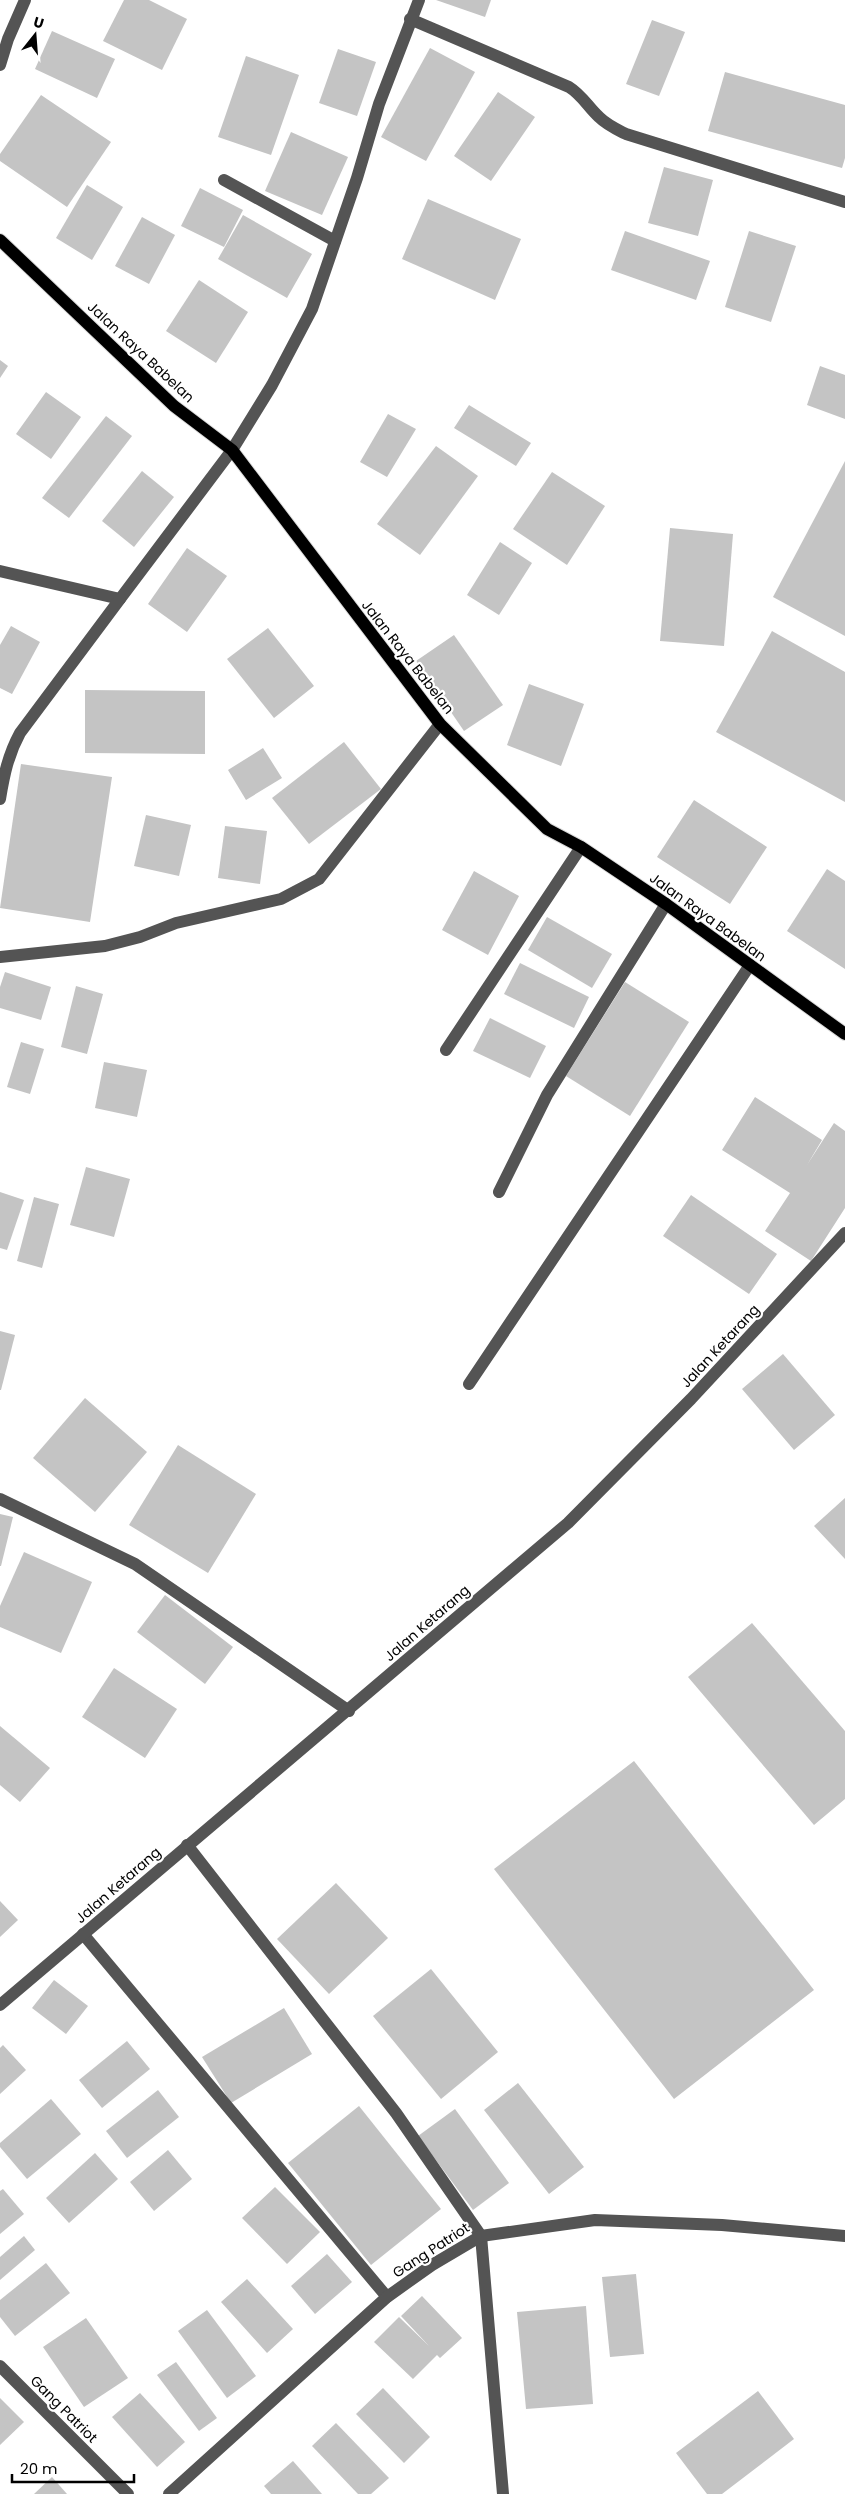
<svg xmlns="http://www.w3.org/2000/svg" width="845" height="2494" viewBox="0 0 845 2494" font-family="Poppins,sans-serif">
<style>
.building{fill:#c4c4c4}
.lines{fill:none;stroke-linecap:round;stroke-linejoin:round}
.major-casing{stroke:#dbdbdb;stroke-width:14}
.minor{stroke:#545454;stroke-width:12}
.major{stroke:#000;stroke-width:12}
.labels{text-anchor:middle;stroke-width:4.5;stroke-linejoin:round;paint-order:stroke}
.street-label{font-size:14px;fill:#000;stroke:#fff}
</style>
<rect width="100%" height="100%" fill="#fff"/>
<g class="building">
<polygon points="124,0 149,0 187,19 162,70 103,41"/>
<polygon points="436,0 491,0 485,17"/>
<polygon points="652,20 685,32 659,96 626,84"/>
<polygon points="52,31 115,59 97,98 35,69"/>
<polygon points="430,48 475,72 426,161 381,137"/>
<polygon points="338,49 376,62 357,116 319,103"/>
<polygon points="246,56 299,75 271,155 218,137"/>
<polygon points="725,72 845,105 845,158 842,168 708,131"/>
<polygon points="498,92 535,117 491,181 454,156"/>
<polygon points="41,95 111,142 67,207 0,161 0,154"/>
<polygon points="291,132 348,157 322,215 265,191"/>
<polygon points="664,167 713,180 698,236 648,223"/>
<polygon points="87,185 123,207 92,260 56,238"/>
<polygon points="200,188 243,210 224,247 181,226"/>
<polygon points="428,199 521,239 495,300 402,259"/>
<polygon points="243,215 312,254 287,298 218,259"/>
<polygon points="142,217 175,235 149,284 115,266"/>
<polygon points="625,231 710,261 696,300 611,270"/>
<polygon points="749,231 796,246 771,322 725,307"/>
<polygon points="199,280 248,312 216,363 166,331"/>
<polygon points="0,360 8,366 0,378"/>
<polygon points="820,366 845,375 845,419 807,405"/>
<polygon points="46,392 81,417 51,459 16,434"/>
<polygon points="469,405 531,443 516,466 454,428"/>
<polygon points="388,414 416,429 387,477 360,462"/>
<polygon points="106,416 132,436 69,518 42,498"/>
<polygon points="436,446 478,476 420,555 377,524"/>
<polygon points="845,461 845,636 773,597"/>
<polygon points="142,471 174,497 134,547 102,521"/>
<polygon points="552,472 605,506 567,565 513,529"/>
<polygon points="670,528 733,534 724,646 660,641"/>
<polygon points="500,542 532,563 499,615 467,595"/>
<polygon points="187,548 227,576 187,632 148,604"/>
<polygon points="11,626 40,642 12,694 0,688 0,645"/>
<polygon points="268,628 314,686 274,718 227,659"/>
<polygon points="772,631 845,672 845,802 716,732"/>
<polygon points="454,635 503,705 464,731 416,661"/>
<polygon points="529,684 584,704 561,766 507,745"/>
<polygon points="85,690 205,691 205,754 85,753"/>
<polygon points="344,742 381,789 309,844 272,798"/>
<polygon points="263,748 282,778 246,800 228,770"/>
<polygon points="21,764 112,777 90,922 0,908"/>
<polygon points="694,800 767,847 730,904 657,857"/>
<polygon points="146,815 191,825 179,876 134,866"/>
<polygon points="225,826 267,831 260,884 218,878"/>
<polygon points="827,869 845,881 845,969 787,931"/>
<polygon points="474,871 519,896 488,955 442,930"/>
<polygon points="547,917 612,954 592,988 528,950"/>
<polygon points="520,963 589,997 574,1028 504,994"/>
<polygon points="5,972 51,987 41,1020 0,1008 0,987"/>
<polygon points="625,982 689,1022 630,1116 566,1076"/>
<polygon points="76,986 103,994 87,1054 61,1047"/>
<polygon points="490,1018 546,1046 530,1078 473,1051"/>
<polygon points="21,1042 44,1049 30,1094 7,1087"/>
<polygon points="104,1062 147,1070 137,1117 95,1108"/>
<polygon points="755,1097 822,1140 807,1165 834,1123 845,1131 845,1208 811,1261 765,1231 790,1193 722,1150"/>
<polygon points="86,1167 130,1179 114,1237 70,1225"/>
<polygon points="0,1192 24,1200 7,1250 0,1248"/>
<polygon points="691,1195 777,1254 749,1294 663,1236"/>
<polygon points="34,1197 59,1204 42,1268 17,1261"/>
<polygon points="0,1331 15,1335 1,1390 0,1390"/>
<polygon points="783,1354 835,1415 794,1450 742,1389"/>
<polygon points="85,1398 147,1452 95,1512 33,1458"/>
<polygon points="178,1445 256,1494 208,1573 129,1525"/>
<polygon points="845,1498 845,1559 814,1526"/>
<polygon points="0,1514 13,1517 1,1566 0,1566"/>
<polygon points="24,1552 92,1582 61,1653 0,1627 0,1606"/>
<polygon points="165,1595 233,1647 205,1684 137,1632"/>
<polygon points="752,1623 845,1731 845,1799 814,1825 688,1677"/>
<polygon points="114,1668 177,1709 145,1758 82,1717"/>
<polygon points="0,1726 50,1768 20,1802 0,1785"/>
<polygon points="634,1761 814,1990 674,2099 494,1869"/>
<polygon points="336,1883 388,1938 329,1994 277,1939"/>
<polygon points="0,1901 18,1920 0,1937"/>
<polygon points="431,1969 498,2052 441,2099 373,2016"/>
<polygon points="54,1980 88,2006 66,2034 32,2008"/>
<polygon points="284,2008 312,2054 231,2103 202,2057"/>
<polygon points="127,2041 150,2069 102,2108 79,2080"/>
<polygon points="3,2045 26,2070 0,2094 0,2048"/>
<polygon points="518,2083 584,2167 549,2194 484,2110"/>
<polygon points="158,2090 179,2117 127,2158 106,2131"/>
<polygon points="51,2099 81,2134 27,2179 0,2147 0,2143"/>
<polygon points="359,2106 441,2209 371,2265 288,2163"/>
<polygon points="455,2109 509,2183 473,2210 418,2136"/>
<polygon points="168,2150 192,2179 154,2211 130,2182"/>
<polygon points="95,2153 118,2179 69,2223 46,2198"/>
<polygon points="275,2187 320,2232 287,2264 242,2218"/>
<polygon points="3,2189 24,2214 0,2234 0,2191"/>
<polygon points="24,2236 35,2250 0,2280 0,2257"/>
<polygon points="327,2254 352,2282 315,2314 291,2286"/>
<polygon points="46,2263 70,2293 15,2336 0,2317 0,2300"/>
<polygon points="636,2274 644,2354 610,2357 602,2277"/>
<polygon points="247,2279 293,2329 267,2353 221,2302"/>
<polygon points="422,2296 462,2338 440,2358 437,2355 413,2379 374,2342 399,2317 429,2346 401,2316"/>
<polygon points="586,2306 593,2404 526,2409 517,2312"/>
<polygon points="207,2310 256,2376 227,2398 178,2331"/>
<polygon points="86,2318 128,2378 84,2407 43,2347"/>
<polygon points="176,2362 217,2418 199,2431 157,2375"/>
<polygon points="383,2388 430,2437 404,2463 356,2414"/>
<polygon points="758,2391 794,2439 722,2494 707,2494 676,2453"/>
<polygon points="140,2393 185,2442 157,2467 112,2417"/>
<polygon points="0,2398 24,2422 0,2445"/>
<polygon points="336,2423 389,2478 371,2494 358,2494 312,2446"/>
<polygon points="293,2461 322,2494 271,2494 264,2486"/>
<polygon points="52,2477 67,2494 34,2494"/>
</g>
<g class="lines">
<g class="major-casing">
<polyline id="major" points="0,240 174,406 232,450 440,724 547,829 581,847 666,904 845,1034"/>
</g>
<g class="minor">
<path d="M 410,19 L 569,87 C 582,95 588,107 599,117 C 607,125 616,129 626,134 L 845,202"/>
<polyline points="0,65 8,39 25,0"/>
<polyline points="224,180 335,241"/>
<polyline points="0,571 120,599 232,450 272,385 312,309 357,178 379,104 419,0"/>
<path d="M 0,799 C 4,775 8,755 20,733 L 120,599"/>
<polyline points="0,957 105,946 140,937 176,923 281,899 319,879 440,724"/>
<polyline points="446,1050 581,847"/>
<polyline points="499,1192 547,1095 666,904"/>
<polyline points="469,1384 750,965"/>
<polyline points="0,1499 135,1564 349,1711"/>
<polyline points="187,1845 396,2113 481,2236 503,2494"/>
<polyline points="83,1934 387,2297"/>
<polyline points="0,2005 568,1523 691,1399 845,1233"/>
<polyline points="0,2366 128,2494"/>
<polyline points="169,2494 387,2297 432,2265 481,2236 595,2220 722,2225 845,2236"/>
</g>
<use href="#major" class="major"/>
</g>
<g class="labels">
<g class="street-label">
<text transform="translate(141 352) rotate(43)" y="5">Jalan Raya Babelan</text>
<text transform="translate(408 657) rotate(52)" y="5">Jalan Raya Babelan</text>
<text transform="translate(708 917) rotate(36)" y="5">Jalan Raya Babelan</text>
<text transform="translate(720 1346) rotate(-47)" y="5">Jalan Ketarang</text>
<text transform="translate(427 1623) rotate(-41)" y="5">Jalan Ketarang</text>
<text transform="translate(118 1885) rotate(-41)" y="5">Jalan Ketarang</text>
<text transform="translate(431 2250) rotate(-33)" y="5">Gang Patriot</text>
<text transform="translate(64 2409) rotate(45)" y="5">Gang Patriot</text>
</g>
</g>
<g transform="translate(35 35) rotate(17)" stroke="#ffffff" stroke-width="4" paint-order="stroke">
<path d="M0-4L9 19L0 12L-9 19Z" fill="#000000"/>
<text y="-8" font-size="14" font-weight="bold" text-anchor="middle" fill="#000000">U</text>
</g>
<path d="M12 2474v8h122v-8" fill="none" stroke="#000000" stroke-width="2.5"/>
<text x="20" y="2474" font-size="15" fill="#000000" stroke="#ffffff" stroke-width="4" paint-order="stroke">20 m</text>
</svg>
